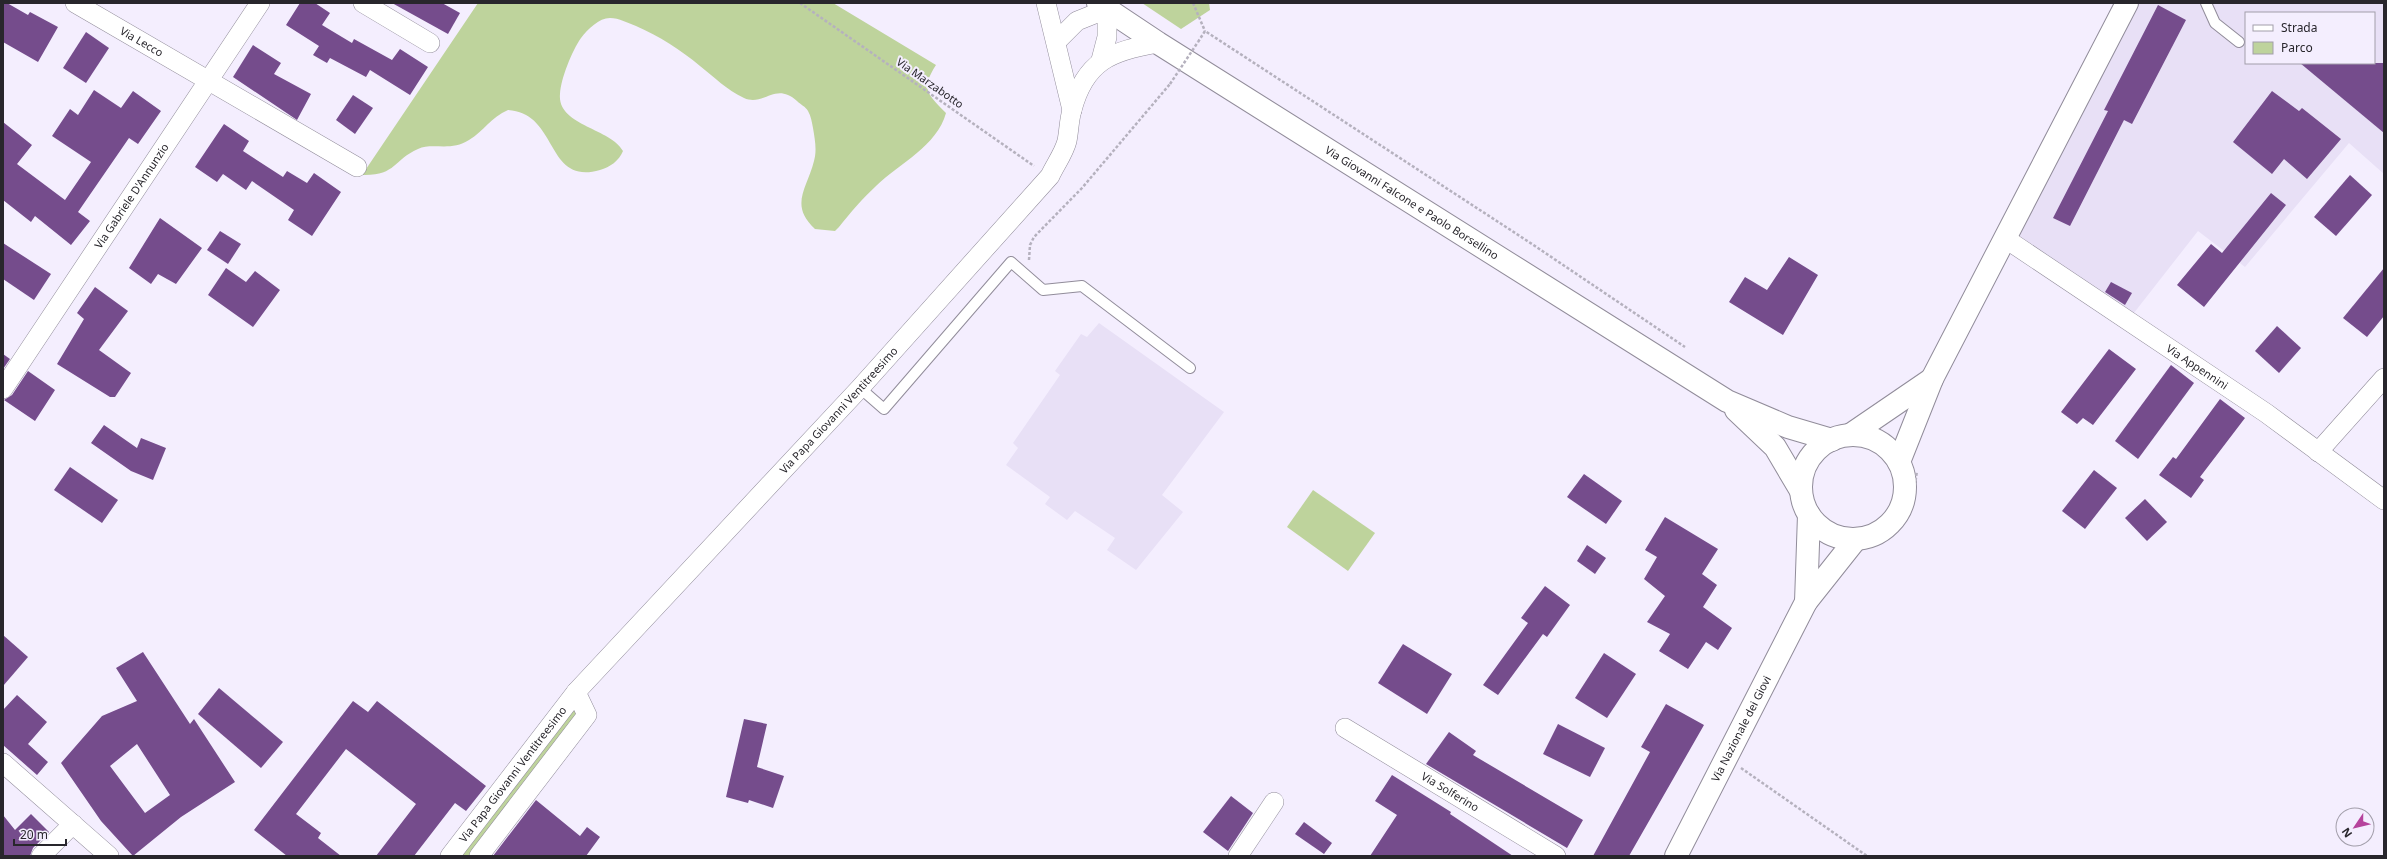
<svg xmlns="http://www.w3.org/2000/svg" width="2387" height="859" viewBox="0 0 2387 859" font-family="'Noto Sans',sans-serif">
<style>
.built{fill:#e8e0f6;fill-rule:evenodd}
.green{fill:#bed39c}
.building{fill:#754c8c;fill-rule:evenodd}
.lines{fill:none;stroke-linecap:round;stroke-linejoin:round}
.lane-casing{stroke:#918c9a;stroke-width:12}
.street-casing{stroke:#918c9a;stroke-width:20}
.secondary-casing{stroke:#918c9a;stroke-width:24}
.path{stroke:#b5b1be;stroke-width:2.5;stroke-dasharray:3 2;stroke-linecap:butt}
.lane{stroke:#fff;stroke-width:10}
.street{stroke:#fff;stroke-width:19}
.secondary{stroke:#fff;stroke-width:22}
.path-bridge{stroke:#b5b1be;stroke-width:2.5;stroke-dasharray:3 2;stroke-linecap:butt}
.labels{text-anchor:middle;stroke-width:4;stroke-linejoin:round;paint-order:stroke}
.street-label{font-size:11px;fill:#28262c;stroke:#f4eefe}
</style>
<rect width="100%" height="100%" fill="#f4eefe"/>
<g class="built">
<path d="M 2133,3 L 2384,3 L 2384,174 L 2349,143 L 2245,267 L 2198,231 L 2130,318 L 2010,238 ZM 2246,13 L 2374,13 L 2374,63 L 2246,63 Z"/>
<polygon points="1099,323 1224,412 1162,495 1183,512 1136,570 1107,550 1115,538 1075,511 1067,520 1045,504 1050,497 1006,465 1018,448 1013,443 1060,375 1055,371 1081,334 1087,337"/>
</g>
<g class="green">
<path d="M 478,3 L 833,3 L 936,65 C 920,90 928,94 946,113 C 937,146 900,163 876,186 C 863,198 850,213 839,227 L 835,231 L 815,229 C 789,205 807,189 814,161 C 817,150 815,140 813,128 C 812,123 811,116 808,111 C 806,107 800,104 797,101 C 775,81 764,107 744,98 C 727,90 714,77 700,66 C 681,50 659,36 636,26 C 628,23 619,18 610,18 C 599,18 588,29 581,38 C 572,51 561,78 560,94 C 557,126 611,128 623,151 C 619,161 610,167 600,170 C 545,186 559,113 508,110 C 491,117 484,131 469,140 C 451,152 432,142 418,149 C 393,160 396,176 362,175 Z"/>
<polygon points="1142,3 1209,3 1210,10 1181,29"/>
<polygon points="1313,490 1375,533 1348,571 1287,527"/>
<polygon points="573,708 579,713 471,856 459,856"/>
</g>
<g class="building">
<polygon points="3,3 7,3 28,15 30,12 58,27 38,62 3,42"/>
<polygon points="300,3 315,3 330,13 322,25 352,43 354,39 392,60 400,49 428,67 410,95 370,70 366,77 330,58 327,63 313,55 319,46 286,25"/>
<polygon points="392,3 442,3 460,13 448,34"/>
<polygon points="2158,5 2186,20 2132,124 2124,120 2070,226 2053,218 2108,111 2104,110"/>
<polygon points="86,32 109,48 86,83 63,68"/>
<polygon points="253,45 281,63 274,74 311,94 297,120 233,77"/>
<polygon points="2300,63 2384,63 2384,133"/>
<polygon points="94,90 121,108 133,91 161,111 138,144 129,138 78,212 90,221 71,245 35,216 31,222 3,200 3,122 32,145 17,164 65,200 91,162 52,136 70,109 78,115"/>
<polygon points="2272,91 2299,111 2302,108 2341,139 2307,179 2284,159 2272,174 2233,142"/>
<polygon points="353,95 373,108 355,134 336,120"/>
<polygon points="224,124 249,141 243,151 283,177 287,171 307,183 314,173 341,192 312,236 288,220 294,210 252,181 246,190 223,174 217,182 195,167"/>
<polygon points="2350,175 2372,195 2336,236 2314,217"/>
<polygon points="2271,193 2286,205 2204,307 2177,285 2211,244 2222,253"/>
<polygon points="160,218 202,248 176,284 158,274 151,284 129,268"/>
<polygon points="220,231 241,244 228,264 207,250"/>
<polygon points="3,243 51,274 34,300 3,279"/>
<polygon points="1789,257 1818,275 1783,335 1729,302 1745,277 1767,290"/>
<polygon points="226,268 246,282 255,271 280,290 253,327 208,295"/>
<polygon points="2384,268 2384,316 2367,337 2343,318"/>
<polygon points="2111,282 2132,293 2125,305 2105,292"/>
<polygon points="95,287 128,311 99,350 131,373 115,397 110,397 57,364 84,319 77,313"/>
<polygon points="2277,326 2301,348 2279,373 2255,351"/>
<polygon points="2109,349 2136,369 2093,425 2083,418 2077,424 2061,412"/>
<polygon points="3,354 10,359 3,369"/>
<polygon points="2171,365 2194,383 2138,459 2115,441"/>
<polygon points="28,371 55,390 35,421 4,400 12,395"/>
<polygon points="2220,399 2245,418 2200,477 2204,480 2191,498 2159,475 2173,457 2176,459"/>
<polygon points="104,425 137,448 141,438 166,448 153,480 131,471 91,443"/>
<polygon points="70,467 118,500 102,523 54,490"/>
<polygon points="2094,470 2117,488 2085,529 2062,511"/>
<polygon points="1584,474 1622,501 1606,524 1567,497"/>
<polygon points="2145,499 2167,522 2147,541 2125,518"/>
<polygon points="1665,517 1718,549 1702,574 1717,585 1703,607 1732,628 1718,650 1706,642 1688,669 1659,651 1670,634 1647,622 1665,596 1644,579 1657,557 1645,550"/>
<polygon points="1587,545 1606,558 1595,574 1577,561"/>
<polygon points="1545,586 1570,605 1547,637 1543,634 1498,695 1483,685 1528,623 1521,618"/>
<polygon points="3,635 28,657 3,686"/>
<polygon points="1403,644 1452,674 1427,714 1378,683"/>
<path d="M 143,652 L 190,724 L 194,719 L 235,782 L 181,817 L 133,856 L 101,821 L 61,763 L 102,716 L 137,701 L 116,668 ZM 137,744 L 170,795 L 145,813 L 110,766 Z"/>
<polygon points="1604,653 1636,674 1607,718 1575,698"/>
<polygon points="219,688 283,742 261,768 198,714"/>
<polygon points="17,695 47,722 28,744 48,762 37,775 3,745 3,710"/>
<polygon points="353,701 368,712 377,701 486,786 466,811 455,803 414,856 376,856 416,804 346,749 296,814 321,833 318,838 341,856 287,856 254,830"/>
<polygon points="1666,704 1704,725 1629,856 1593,856 1650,752 1641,747"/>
<polygon points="744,719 767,724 757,767 784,776 773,808 749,800 748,803 726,797"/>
<polygon points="1558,724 1605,748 1590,777 1543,754"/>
<polygon points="1449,732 1476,751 1473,755 1583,820 1567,848 1426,764"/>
<polygon points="1392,775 1451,812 1450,814 1513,856 1370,856 1397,815 1375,801"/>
<polygon points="1231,796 1253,813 1228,851 1203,832"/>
<polygon points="536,800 580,836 587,827 600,837 586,856 493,856"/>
<polygon points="31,814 49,832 33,848 30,856 3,856 3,815 15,830"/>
<polygon points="1304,822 1332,843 1324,854 1295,834"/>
</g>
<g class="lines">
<g class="lane-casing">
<g id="lane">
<polyline points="2206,3 2215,23 2239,42"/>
<polyline points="860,388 884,409 1011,262 1043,290 1082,286 1190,368"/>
</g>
</g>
<g class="street-casing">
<g id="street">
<path id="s1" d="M 75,3 L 357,167"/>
<polyline points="363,3 430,43"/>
<polyline points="1046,3 1072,110"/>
<polyline points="1056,42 1077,21 1107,9 1107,37 1101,60"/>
<path id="s2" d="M 2006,239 L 2266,413 L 2384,500"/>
<path id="s3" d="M 3,389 L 260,3"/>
<polyline points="2318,452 2384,378"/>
<path id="s4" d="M 1345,728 L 1556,856"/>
<polyline points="3,763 109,856"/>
<polyline points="41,856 73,824"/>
<path id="s5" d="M 450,856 L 576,692 L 860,388 L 1050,176 C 1055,165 1064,153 1067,141 C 1069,131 1069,120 1072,110 C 1085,61 1111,51 1158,43"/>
<polyline points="479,856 587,715 576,692"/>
<polyline points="1238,856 1274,802"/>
</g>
</g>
<g class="secondary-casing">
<g id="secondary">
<path id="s6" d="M 1098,3 L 1158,43 L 1727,401 L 1788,427 L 1832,440"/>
<polyline points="1736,410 1775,447 1801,491"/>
<polyline points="1850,435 1932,379"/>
<circle cx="1853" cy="487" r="52"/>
<polyline points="1899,462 1932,379 2127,3"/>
<polyline points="1806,602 1809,515"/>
<path id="s7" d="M 1676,856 L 1806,602 L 1856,539"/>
</g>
</g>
<g class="path">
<polyline points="800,3 1034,166"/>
<polyline points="1193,3 1205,31"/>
<polyline points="1198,42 1205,31 1529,242 1685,347"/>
<polyline points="1029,260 1030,245 1034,237 1082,188 1170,84"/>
<path d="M 1875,544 C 1914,523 1911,510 1917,471"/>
<polyline points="1741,768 1867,856"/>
</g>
<use href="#lane" class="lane"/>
<use href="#street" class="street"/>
<use href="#secondary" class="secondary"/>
<polyline class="path-bridge" points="1170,84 1198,42"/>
</g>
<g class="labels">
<g class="street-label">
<text dy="4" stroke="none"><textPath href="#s1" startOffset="77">Via Lecco</textPath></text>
<text transform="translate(930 83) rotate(35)" y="4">Via Marzabotto</text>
<text dy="4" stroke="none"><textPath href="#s3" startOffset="232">Via Gabriele D'Annunzio</textPath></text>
<text dy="4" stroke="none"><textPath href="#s6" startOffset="372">Via Giovanni Falcone e Paolo Borsellino</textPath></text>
<text dy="4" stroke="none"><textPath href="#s2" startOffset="230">Via Appennini</textPath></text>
<text dy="4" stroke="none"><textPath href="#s5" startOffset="592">Via Papa Giovanni Ventitreesimo</textPath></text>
<text dy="4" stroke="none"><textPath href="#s7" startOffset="143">Via Nazionale dei Giovi</textPath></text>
<text dy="4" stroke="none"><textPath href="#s5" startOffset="103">Via Papa Giovanni Ventitreesimo</textPath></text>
<text dy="4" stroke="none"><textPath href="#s4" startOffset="123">Via Solferino</textPath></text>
</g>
</g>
<rect width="2387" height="859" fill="none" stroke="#28262c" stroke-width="8"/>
<rect x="2245" y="12" width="130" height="52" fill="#f4eefe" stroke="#a29eaa"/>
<rect x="2253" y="25" width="20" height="6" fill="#ffffff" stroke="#a29eaa"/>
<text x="2281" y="32" font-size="12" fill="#28262c">Strada</text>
<rect x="2253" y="42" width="20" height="12" fill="#bed39c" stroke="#a29eaa"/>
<text x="2281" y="52" font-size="12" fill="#28262c">Parco</text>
<g transform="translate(2355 827) rotate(235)"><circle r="19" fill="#f4eefe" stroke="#a29eaa"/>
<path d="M0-3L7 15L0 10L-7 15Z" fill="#b6439c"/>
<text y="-6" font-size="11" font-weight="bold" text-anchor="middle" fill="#28262c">N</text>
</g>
<path d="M14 839v6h52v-6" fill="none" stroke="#28262c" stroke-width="2"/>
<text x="20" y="839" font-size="12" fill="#28262c" stroke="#f4eefe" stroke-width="3" paint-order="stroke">20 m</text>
</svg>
